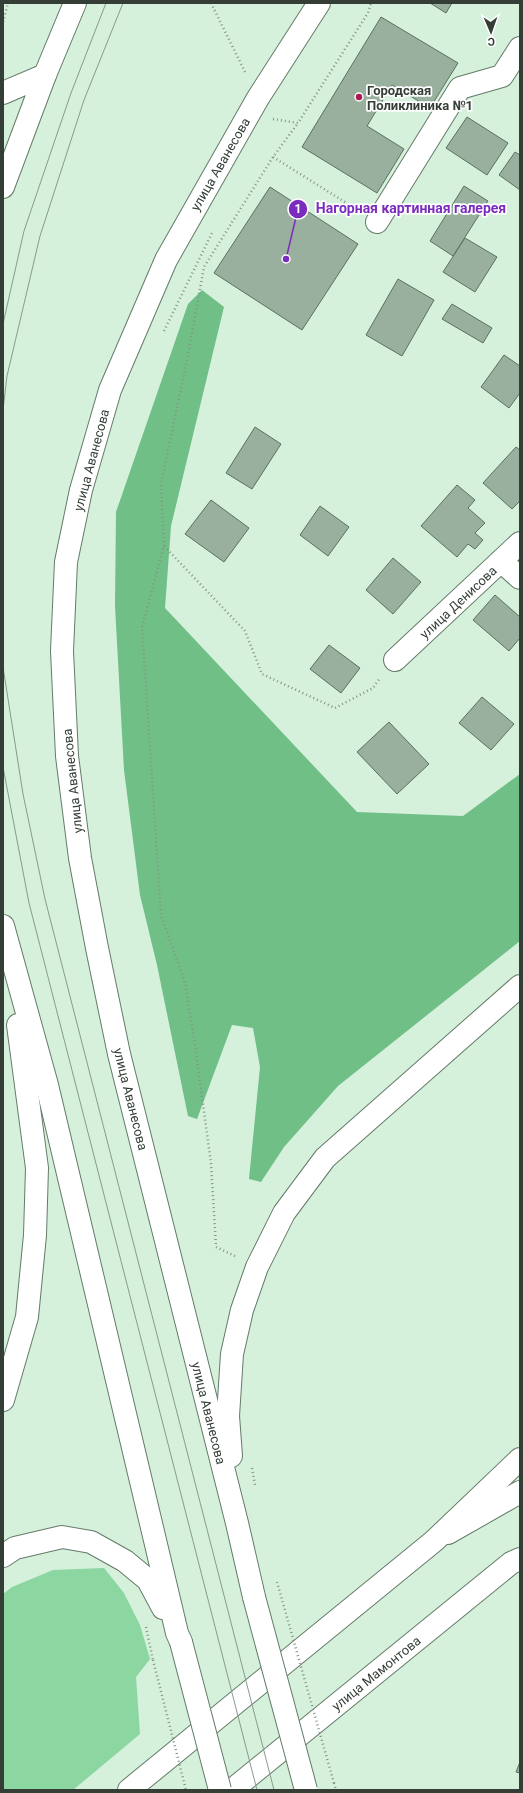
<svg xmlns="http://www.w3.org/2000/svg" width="523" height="1793" viewBox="0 0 523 1793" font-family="Roboto,sans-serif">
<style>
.green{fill:#8cd6a1}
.forest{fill:#6fbf87}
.building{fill:#98b09d;stroke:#5a715f}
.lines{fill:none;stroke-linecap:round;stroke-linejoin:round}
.minor-casing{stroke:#647b69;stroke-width:24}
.major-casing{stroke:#647b69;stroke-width:24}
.highway-casing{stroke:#647b69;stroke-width:24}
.path{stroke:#839587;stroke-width:2.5;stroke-dasharray:1 3;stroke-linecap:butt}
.minor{stroke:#fff;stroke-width:22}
.major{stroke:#fff;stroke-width:22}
.highway{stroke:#fff;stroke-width:22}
.tram{stroke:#889b8c;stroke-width:1}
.highway-bridge-casing{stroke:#647b69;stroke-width:24;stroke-linecap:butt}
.path-bridge{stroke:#839587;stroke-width:2.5;stroke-dasharray:1 3;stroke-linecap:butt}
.highway-bridge{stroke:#fff;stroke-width:22}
.poi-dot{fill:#a81956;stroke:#fff;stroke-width:1.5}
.labels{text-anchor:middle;stroke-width:3.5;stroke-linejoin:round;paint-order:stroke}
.poi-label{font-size:13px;font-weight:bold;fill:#343e36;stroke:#fff;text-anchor:start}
.street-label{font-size:13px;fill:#343e36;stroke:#fff}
.leader{fill:none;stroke:#7b2cbf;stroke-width:1.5}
.callout-dot{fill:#7b2cbf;stroke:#fff;stroke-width:1.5}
.mark-label{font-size:12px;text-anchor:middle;font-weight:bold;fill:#fff}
.callout-label{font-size:14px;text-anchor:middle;font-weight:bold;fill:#7b2cbf;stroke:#fff;stroke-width:3.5;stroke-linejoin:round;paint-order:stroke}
</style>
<rect width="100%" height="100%" fill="#d5f0db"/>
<polygon class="green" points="104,1568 124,1593 140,1625 150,1659 136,1677 140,1734 73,1790 3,1790 3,1594 12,1587 53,1570"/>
<polygon class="forest" points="202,290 224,307 171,526 165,608 357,812 463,816 520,774 520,941 338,1086 284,1147 261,1182 249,1179 260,1067 253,1028 232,1025 197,1119 188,1116 157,965 140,895 124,770 115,606 116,512 188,304"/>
<g class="building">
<polygon points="430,3 452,3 446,13"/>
<polygon points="381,17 458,63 430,108 392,85 367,126 404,149 377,193 302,147"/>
<polygon points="467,117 508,143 487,175 446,148"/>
<polygon points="515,152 520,155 520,190 499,175"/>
<polygon points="464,186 488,201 453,256 430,241"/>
<polygon points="270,187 358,244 302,330 214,273"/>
<polygon points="465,238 497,257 475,292 443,272"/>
<polygon points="398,279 434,300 402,356 366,335"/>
<polygon points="452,304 492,328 483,343 442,319"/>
<polygon points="504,355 520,366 520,393 509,408 481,387"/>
<polygon points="255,427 281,444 252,489 226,473"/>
<polygon points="516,447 520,450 520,501 512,509 483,483"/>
<polygon points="457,485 475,500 468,508 485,523 475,533 483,540 475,549 468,544 457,557 421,526"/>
<polygon points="211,500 249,528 224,562 185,534"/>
<polygon points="320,506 349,527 328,556 300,535"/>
<polygon points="393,558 421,582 393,614 366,590"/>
<polygon points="495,595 520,617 520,638 509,651 473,620"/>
<polygon points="329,645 360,668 341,693 310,669"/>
<polygon points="482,697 514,724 491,750 459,723"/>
<polygon points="389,722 429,764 397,794 357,752"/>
<polygon points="520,1762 520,1773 516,1772"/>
</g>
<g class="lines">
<g class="minor-casing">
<g id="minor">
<polyline points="3,93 45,75"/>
<polyline points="377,222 460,88 502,76 520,48"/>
<polyline points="501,561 520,578"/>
<polyline points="395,660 520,543"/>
</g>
</g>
<g class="major-casing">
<polyline id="major" points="448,1533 520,1492"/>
</g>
<g class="highway-casing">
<g id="highway">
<polyline points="3,187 45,75 75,3"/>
<polyline points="3,926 47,1085 177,1633 181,1642"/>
<polyline points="3,1400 27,1317 35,1235 37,1168 18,1025"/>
<polyline points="231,1456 228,1416 232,1354 242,1310 257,1267 284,1213 325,1158 520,986"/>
<polyline points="3,1556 15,1548 62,1537 91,1542 125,1561 148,1580 163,1608"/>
<polyline points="254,1597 237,1523 119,1054 97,948 80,858 67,756 62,651 66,562 81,490 110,390 166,260 258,98 319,3"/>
<polyline points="129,1790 434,1541 520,1459"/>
<polyline points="232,1790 511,1563 520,1559"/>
</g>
</g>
<g class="path">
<polyline points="211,3 245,72"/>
<polyline points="3,22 8,3"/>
<polyline points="273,119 298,123 368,13 371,3"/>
<polyline points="273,157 356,209"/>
<polyline points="164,331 213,231"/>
<polyline points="164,546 161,484 187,360 204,267 273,157 298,123"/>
<polyline points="235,1256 216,1247 211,1163 194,1038 185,983 161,915 142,627 164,546 245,631 262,674 335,708 373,688 380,678"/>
<polyline points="252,1468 255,1485"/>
<polyline points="146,1627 153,1660"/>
<polyline points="334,1783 336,1790"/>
</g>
<use href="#minor" class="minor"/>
<use href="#major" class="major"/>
<use href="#highway" class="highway"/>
<g class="tram">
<polyline points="3,324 24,231 71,93 106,3"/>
<polyline points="3,410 7,376 40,236 84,100 123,3"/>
<polyline points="3,667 23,794 45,899 274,1790"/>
<polyline points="3,767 29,903 257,1790"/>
</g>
<g class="highway-bridge-casing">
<g id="highway-bridge">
<polyline points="254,1597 306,1790"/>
<polyline points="181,1642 220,1790"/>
</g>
</g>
<g class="path-bridge">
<polyline points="277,1582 334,1783"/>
<polyline points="153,1660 186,1790"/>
</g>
<use href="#highway-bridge" class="highway-bridge"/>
</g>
<circle class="poi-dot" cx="359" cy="97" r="4"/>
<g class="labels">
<g class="poi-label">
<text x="367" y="95">Городская<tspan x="367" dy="15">Поликлиника №1</tspan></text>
</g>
<g class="street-label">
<text transform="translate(220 164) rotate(-60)" y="5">улица Аванесова</text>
<text transform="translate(91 460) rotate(-75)" y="5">улица Аванесова</text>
<text transform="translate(458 602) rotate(-43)" y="5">улица Денисова</text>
<text transform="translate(72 781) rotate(-96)" y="5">улица Аванесова</text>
<text transform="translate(131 1099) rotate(76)" y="5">улица Аванесова</text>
<text transform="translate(209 1413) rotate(76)" y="5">улица Аванесова</text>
<text transform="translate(376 1673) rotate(-39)" y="5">улица Мамонтова</text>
</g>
</g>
<path class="leader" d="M286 259L298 209"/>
<g class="callout-dot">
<circle cx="286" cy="259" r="4"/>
<circle cx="298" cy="209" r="10"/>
</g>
<g class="mark-label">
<text x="298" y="213">1</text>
</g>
<g class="callout-label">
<text x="411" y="213">Нагорная картинная галерея</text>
</g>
<rect width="523" height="1793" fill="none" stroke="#343e36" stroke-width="8"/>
<g transform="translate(491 32) rotate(178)" stroke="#ffffff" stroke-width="3" paint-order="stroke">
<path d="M0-3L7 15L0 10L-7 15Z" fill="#343e36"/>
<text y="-6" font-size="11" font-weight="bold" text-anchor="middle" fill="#343e36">С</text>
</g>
</svg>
